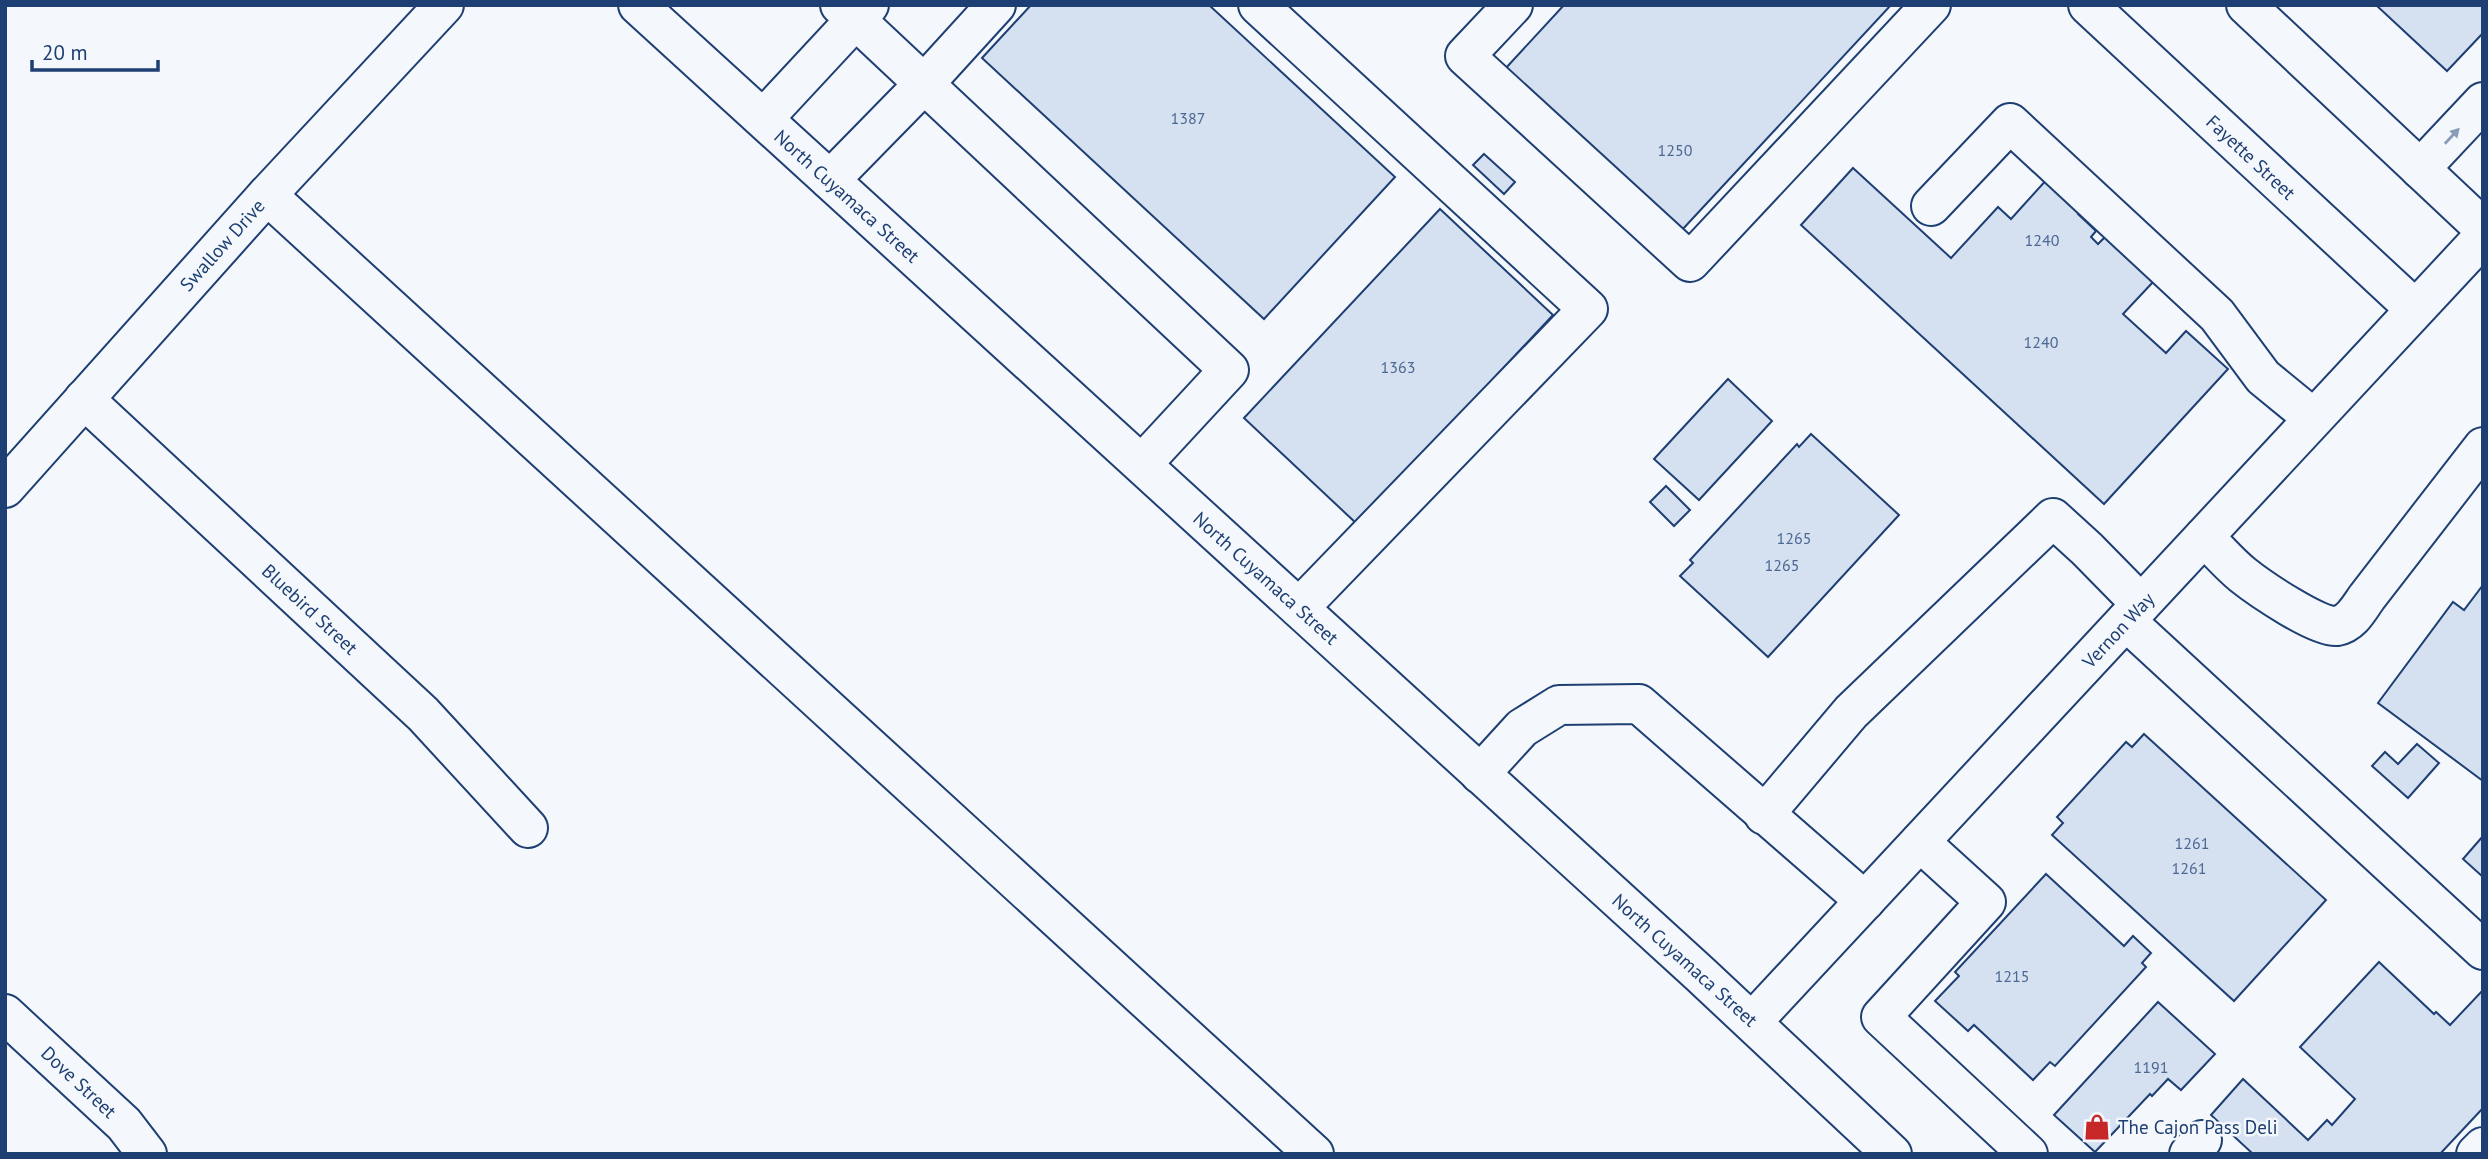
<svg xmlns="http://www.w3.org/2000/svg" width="2488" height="1159" viewBox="0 0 2488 1159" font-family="'PT Sans',sans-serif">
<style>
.building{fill:#d5e0f0;stroke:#1d3f73;stroke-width:2}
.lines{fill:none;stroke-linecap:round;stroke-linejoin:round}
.minor-casing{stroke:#1d3f73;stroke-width:42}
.major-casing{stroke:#1d3f73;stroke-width:42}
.minor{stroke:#f4f7fb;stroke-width:38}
.major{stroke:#f4f7fb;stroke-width:38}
.oneway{fill:#889bb7}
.labels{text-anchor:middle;stroke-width:5;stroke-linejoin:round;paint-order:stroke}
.number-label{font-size:16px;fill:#4b6792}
.street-label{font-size:19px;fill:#1d3f73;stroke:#f4f7fb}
.poi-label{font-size:19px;fill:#1d3f73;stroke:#f4f7fb;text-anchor:start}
</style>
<rect width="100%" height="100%" fill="#f4f7fb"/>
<g class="building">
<polygon points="1031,5 1209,5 1395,177 1264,319 982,58"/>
<polygon points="1564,5 1891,5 1681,231 1505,69"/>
<polygon points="2376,5 2483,5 2483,33 2447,71"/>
<polygon points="1484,154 1515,182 1504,194 1473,165"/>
<polygon points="1853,168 1951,258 1998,207 2011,219 2049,177 2083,209 2078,214 2096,231 2091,237 2098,244 2108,234 2151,273 2147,277 2153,282 2123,314 2166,353 2186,331 2228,369 2104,504 1801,225"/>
<polygon points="1440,209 1553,315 1357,524 1244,418"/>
<polygon points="1728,379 1772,421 1699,500 1654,459"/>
<polygon points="1811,434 1899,515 1768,657 1680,576 1693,563 1690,560 1797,444 1799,447"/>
<polygon points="1666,486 1690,510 1674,526 1650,502"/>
<polygon points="2483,585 2483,781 2378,703 2453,602 2464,610"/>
<polygon points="2144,734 2326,900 2234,1001 2052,835 2063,823 2057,817 2126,742 2132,747"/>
<polygon points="2417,744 2439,763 2408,798 2372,766 2385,752 2398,764"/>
<polygon points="2483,836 2483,877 2463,859"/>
<polygon points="2046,874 2124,946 2133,936 2151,953 2142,963 2146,967 2055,1066 2050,1062 2033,1080 1974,1025 1968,1031 1935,1001 1959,976 1955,972"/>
<polygon points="2379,962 2434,1014 2436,1012 2450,1025 2483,990 2483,1108 2440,1154 2253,1154 2211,1115 2243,1079 2308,1140 2327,1120 2332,1125 2355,1099 2300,1047"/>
<polygon points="2158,1002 2215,1054 2181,1090 2168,1079 2152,1096 2150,1094 2095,1152 2054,1115"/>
</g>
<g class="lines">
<g class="minor-casing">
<g id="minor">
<polyline points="840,5 1229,370 1142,464"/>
<polyline points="1258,5 1588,309 1299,608"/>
<polyline points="1513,5 1465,56 1690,262 1931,5"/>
<polyline points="2088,5 2415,309"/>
<polyline points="2246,5 2483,228"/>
<polyline points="764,118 869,5"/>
<polyline points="2420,169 2483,102"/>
<polyline points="830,180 924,84 996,5"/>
<polyline points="267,195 1314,1154"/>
<polyline points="1931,206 2010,123 2217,315 2263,377 2313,418"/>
<polyline points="84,399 423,714 528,828"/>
<polyline points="5,488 267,195 444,5"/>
<path d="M 2204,537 C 2217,549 2229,564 2243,575 C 2258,587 2319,629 2337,626 C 2352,623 2359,608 2367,597 L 2483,447"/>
<polyline points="2126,621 2483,950"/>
<polyline points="1480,774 1522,728 1559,705 1639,704 1865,901"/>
<polyline points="1764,815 1851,712 2053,518 2087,549 2141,604"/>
<polyline points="1920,842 1986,902 1881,1017 2028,1154"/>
<polyline points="5,1014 124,1124 147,1154"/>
<polyline points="1752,1022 2483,237"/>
<polyline points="2189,1154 2202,1140"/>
<polyline points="2476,1154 2483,1147"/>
</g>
</g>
<g class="major-casing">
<polyline id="major" points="638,5 1700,974 1892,1154"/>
</g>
<use href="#minor" class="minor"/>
<use href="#major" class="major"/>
</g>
<defs><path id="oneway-solid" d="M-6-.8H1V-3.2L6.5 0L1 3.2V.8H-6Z" transform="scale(1.75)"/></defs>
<use class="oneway" href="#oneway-solid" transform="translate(2452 136) rotate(-47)"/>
<defs>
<g id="shop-bare" transform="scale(2.1)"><path d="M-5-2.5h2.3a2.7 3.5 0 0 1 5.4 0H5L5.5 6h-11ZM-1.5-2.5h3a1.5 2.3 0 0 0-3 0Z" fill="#c62828" stroke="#f4f7fb" stroke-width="2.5" paint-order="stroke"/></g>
</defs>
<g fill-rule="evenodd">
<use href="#shop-bare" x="2097" y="1127"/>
</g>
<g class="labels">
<g class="number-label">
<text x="1188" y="124">1387</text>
<text x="1675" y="156">1250</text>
<text x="2042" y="246">1240</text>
<text x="2041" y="348">1240</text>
<text x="1398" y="373">1363</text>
<text x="1794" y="544">1265</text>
<text x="1782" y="571">1265</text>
<text x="2192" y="849">1261</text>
<text x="2189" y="874">1261</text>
<text x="2012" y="982">1215</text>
<text x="2151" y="1073">1191</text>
</g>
<g class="street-label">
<text transform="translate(2251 157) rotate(43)" y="7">Fayette Street</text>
<text transform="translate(847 196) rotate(42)" y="7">North Cuyamaca Street</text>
<text transform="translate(222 245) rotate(-48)" y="7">Swallow Drive</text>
<text transform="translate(1266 578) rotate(42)" y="7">North Cuyamaca Street</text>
<text transform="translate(310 609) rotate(43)" y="7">Bluebird Street</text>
<text transform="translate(2118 630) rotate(-47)" y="7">Vernon Way</text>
<text transform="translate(1685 960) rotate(42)" y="7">North Cuyamaca Street</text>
<text transform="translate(79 1082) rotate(43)" y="7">Dove Street</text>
</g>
<g class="poi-label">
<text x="2118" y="1134">The Cajon Pass Deli</text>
</g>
</g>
<rect width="2488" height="1159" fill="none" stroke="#1d3f73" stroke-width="14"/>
<path d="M32 60v10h126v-10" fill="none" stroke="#1d3f73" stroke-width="3.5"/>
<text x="42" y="60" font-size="21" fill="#1d3f73" stroke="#f4f7fb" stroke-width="5" paint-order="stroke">20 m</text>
</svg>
